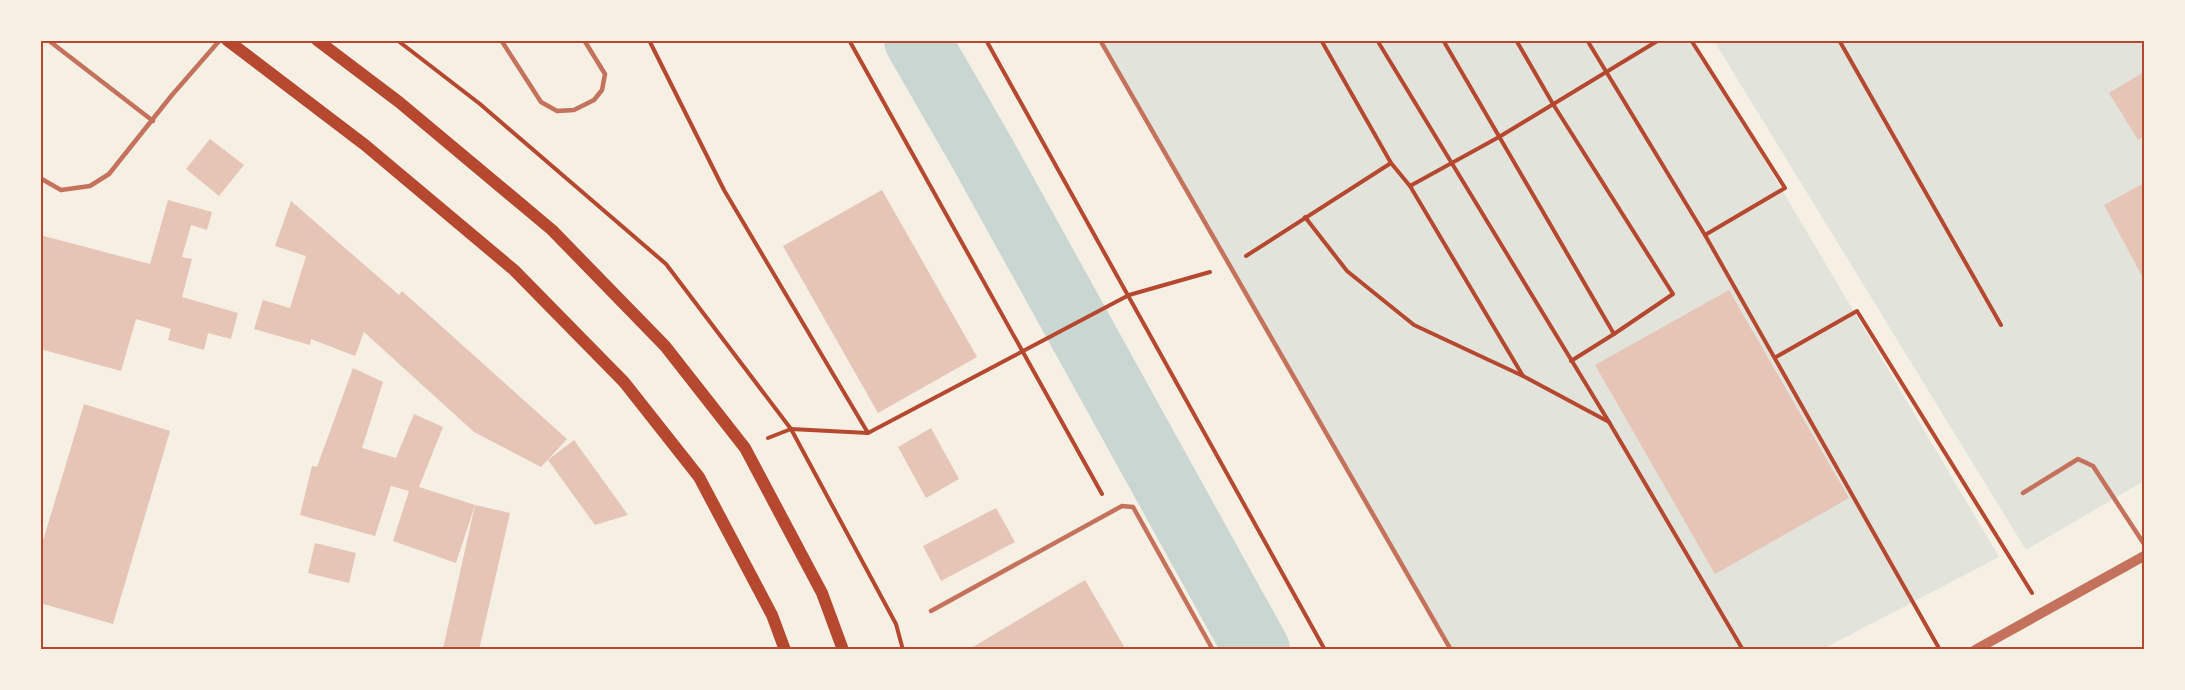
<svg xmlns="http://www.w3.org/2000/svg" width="2185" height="690" viewBox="0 0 2185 690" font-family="Montserrat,sans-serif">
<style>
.green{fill:#e2e4dc}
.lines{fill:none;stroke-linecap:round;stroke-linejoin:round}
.river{stroke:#c9d6d2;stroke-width:66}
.building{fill:#e6c5b7}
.path{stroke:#b5482f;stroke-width:4}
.service{stroke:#c5725c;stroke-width:4.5}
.tertiary{stroke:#c5725c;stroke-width:10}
.secondary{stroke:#b5482f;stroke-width:12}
.neatline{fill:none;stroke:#b5482f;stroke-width:2}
</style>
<rect width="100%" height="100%" fill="#f6efe4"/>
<g class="green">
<polygon points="1100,41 1694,41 1999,557 1823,649 1451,649"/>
<polygon points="1714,41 2144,41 2144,481 2026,550"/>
</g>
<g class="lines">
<polyline class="river" points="917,40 981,151 1257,650"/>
</g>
<g class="building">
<polygon points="2144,72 2144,136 2138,140 2109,93"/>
<polygon points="210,139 244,165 219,196 186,169"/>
<polygon points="2144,183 2144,280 2104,205"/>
<polygon points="882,190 977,357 878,413 783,246"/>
<polygon points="168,200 212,212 207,230 191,225 182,257 192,259 182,297 238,313 231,339 208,333 204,350 168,340 171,329 136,319 121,371 40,349 40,235 150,264"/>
<polygon points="291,201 399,295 402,291 567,439 541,467 474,432 364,332 355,356 311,339 310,345 254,329 263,300 290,308 306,256 275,246"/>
<polygon points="1729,290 1849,498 1715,574 1595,365"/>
<polygon points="353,368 383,382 362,448 396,458 414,414 443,427 419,487 475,505 510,513 479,650 443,649 475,505 456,563 393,541 409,491 391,486 375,536 300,515 312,466 317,467"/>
<polygon points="84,404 170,431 113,624 40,603 40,551"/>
<polygon points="931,428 959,479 926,498 898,447"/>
<polygon points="574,440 628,515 595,525 548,460"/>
<polygon points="996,508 1015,542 941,581 923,546"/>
<polygon points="315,543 356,553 349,583 308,573"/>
<polygon points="1085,580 1126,650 968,650"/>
</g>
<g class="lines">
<g class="path">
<polyline points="397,40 480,104 666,264 791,429 896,624 903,650"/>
<polyline points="649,40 724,190 868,433"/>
<polyline points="849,40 1102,494"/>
<polyline points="986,40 1325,650"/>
<polyline points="1321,40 1391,163 1410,186 1523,376 1609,422 1743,650"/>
<polyline points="1377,40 1609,422"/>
<polyline points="1443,40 1614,334 1673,294 1553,104 1516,40"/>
<polyline points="1587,40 1705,235"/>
<polyline points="1691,40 1785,188 1705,235 1940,650"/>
<polyline points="1839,40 2001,325"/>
<polyline points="1410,186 1499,137 1659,40"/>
<polyline points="1305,217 1347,271 1414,325 1523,376"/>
<polyline points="1246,256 1391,163"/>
<polyline points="1776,357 1857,311 2032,593"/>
<polyline points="1571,361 1614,334"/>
<polyline points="768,438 791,429 868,433 1129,295 1210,272"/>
</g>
<g class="service">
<polyline points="48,40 153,121"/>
<polyline points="501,40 541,102 557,111 574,110 594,100 602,90 605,74 584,40"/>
<polyline points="1100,40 1451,650"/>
<polyline points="40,178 61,190 90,186 109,174 172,95 220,40"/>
<polyline points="2023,493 2078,459 2093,466 2144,544"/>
<polyline points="931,611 1122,506 1133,507 1213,650"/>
</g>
<polyline class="tertiary" points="1975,650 2144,556"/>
<g class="secondary">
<polyline points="227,40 365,145 514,270 624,382 699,477 772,615 785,650"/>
<polyline points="317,40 399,102 552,230 665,346 745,448 822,593 843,650"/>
</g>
</g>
<rect width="2185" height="690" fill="none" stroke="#f6efe4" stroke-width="84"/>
<rect x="42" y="42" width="2101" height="606" class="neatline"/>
</svg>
